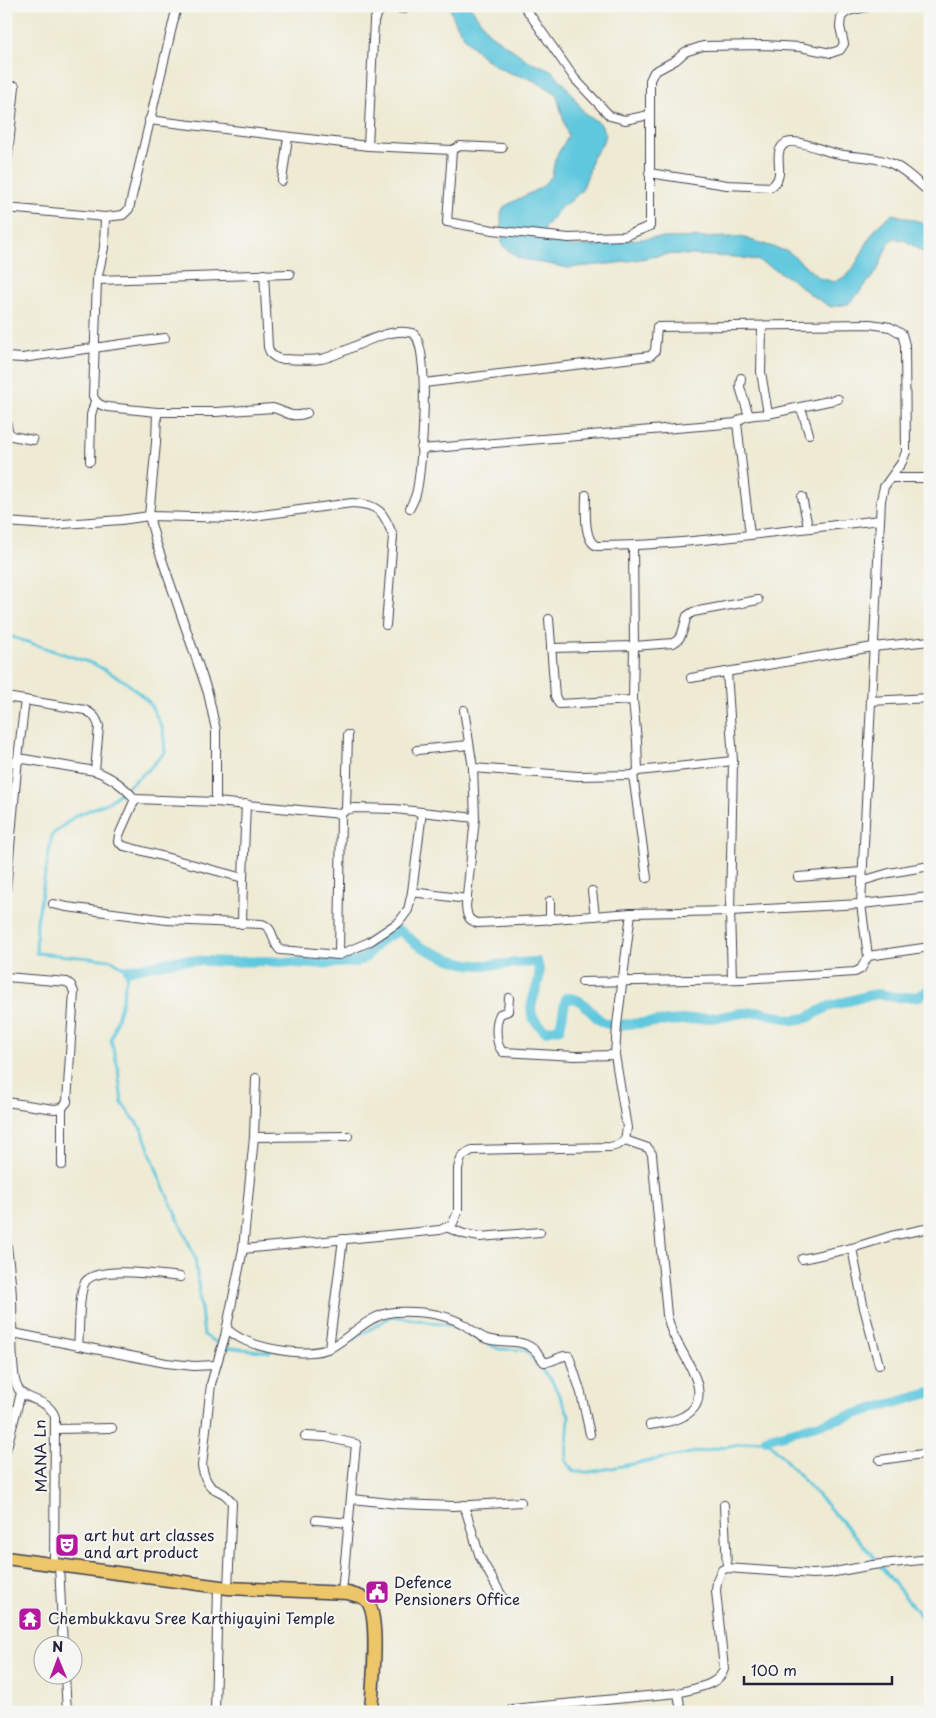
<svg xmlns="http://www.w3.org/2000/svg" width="936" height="1718" viewBox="0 0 936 1718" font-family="'Playpen Sans',sans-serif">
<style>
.water{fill:#61c8de;stroke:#42758c}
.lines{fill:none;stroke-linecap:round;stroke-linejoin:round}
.stream{stroke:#61c8de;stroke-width:3}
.canal{stroke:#61c8de;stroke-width:10}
.minor-casing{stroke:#414052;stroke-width:10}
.primary-casing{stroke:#414052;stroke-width:15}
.minor{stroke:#fff;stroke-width:8}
.primary{stroke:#ecc669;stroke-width:12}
.labels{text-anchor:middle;stroke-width:4.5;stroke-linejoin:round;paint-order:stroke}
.street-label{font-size:15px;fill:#22223b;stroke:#f6f6f2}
.poi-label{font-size:15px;fill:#22223b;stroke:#f6f6f2;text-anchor:start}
</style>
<rect width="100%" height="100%" fill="#f6f6f2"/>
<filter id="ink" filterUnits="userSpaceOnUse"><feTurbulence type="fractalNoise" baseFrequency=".02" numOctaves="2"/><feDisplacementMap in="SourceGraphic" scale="10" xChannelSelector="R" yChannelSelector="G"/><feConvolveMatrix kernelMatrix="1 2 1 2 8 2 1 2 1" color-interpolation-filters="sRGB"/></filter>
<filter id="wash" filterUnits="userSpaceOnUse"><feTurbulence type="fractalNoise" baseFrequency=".0096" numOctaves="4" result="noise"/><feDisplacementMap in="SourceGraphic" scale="20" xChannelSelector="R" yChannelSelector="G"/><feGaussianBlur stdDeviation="1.12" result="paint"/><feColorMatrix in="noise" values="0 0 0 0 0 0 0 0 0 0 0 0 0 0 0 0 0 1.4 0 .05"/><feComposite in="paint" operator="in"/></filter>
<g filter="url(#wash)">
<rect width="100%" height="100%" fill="#eeead3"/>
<path class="water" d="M 449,6 L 470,6 L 489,33 L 527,60 L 551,70 L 566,86 L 586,115 L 600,123 L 606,135 L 600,148 L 592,157 L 589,172 L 582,190 L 572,200 L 562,206 L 544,228 L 545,241 L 571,246 L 600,246 L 630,240 L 651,238 L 741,237 L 789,252 L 819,278 L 835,282 C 840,279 848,276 851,271 C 867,249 868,229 893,214 L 921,222 L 930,231 L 930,257 L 906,241 L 894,238 L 888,244 L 877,271 L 859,293 L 848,304 L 831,307 L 811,295 L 794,281 L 771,267 L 756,260 L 737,257 L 669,254 L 617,263 L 568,268 L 518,258 L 502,245 L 501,213 L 505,206 L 540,188 L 552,176 L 555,159 L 568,136 L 556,93 C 547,88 538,82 528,78 C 522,76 516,75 510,73 C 480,60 459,37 449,6 Z"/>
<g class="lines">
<g class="stream">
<polyline points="6,635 94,664 126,682 149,702 163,729 165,752 148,770 109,802 75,816 52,835 37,921 36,953 112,960 128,970 122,1001 111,1040 118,1068 122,1103 142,1130 160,1179 195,1257 204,1335 224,1347 270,1352"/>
<polyline points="306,1355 324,1357 392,1316 453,1326 499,1349 526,1350 553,1383 569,1415 566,1461 574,1472 590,1472 766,1439 868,1550 930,1628"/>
</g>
<g class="canal">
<path d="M 128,970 L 181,960 L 231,962 L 265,961 L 312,964 L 357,962 L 366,957 L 371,950 L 384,938 L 399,931 C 408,935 413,943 421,947 C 433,952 447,959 460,962 C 483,969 513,962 537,962 C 546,983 524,1002 534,1019 C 537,1024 541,1027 545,1031 L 560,1028 L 566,998 C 588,998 588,1015 605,1023 C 608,1024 613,1025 617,1025 L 721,1017 L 741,1013 L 761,1012 L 793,1020 L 807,1018 L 827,1007 L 866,996 L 878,994 L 895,997 L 910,997 L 920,996 L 930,989"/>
<polyline points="766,1439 930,1393"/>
</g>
</g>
</g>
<g filter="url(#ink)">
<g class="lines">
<g class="minor-casing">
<g id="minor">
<polyline points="524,6 575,79 610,116 625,120 649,115"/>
<polyline points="149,120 368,146 452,150 447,222 493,230 569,238 625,236 650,226 650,80 654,72 676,60 685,52 703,46 764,45 800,47 831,53 840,50 844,44 840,27 841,17 848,11 870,6"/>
<path d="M 368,146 L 374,21 C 380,4 390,7 405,9"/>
<polyline points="452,150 460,146 502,148"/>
<path d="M 649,173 L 727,185 L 771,187 C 789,174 769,153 786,143 C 795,138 824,151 834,153 C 853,158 872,155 890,163 C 905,169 918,183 930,193"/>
<polyline points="6,175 15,86"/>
<polyline points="282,181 288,137"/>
<polyline points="6,208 105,217 123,215 129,209 177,6"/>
<path d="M 105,217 L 104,248 L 97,280 L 93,396 C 96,403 100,405 107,407 L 157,412 L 216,412 L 273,408 C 288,412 291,419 307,413"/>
<path d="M 264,274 L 268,347 C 270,354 272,356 279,359 C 293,359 308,361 321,359 C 347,354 386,325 412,333 C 432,340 422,474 416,494 C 415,499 412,503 410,508"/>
<polyline points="97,280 290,274"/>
<polyline points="6,357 22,358 165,338"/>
<polyline points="741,378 740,387 749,416"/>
<path d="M 424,383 L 650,356 L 655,351 L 657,327 L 870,324 L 890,327 L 902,334 L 905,345 L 906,452 L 902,462 L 884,487 L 881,500 L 861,904 L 730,911 L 631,913 L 541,920 L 477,923 C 468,920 467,916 466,906 L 475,818"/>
<polyline points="799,408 803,414 809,434"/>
<polyline points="157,412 156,443 149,516 156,542 208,693 216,730 216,802"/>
<polyline points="768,414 838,399"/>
<polyline points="6,420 8,431 12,436 33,440"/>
<polyline points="421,449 737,423"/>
<polyline points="90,461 91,415 95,401"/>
<polyline points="891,478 930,478"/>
<path d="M 586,495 C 586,509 583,541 597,546 C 649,546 699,541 750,535 L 737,423 C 743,414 758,415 768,414 L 761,372 L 762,326"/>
<polyline points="802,497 808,527"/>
<path d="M 6,522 L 48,525 L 121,520 L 149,516 L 238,518 L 352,503 C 379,504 384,512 393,536 L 386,625"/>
<polyline points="750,535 880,520"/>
<path d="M 633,546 L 634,646 L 673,643 C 684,638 683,626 687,616 L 693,612 L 758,600"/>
<polyline points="549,619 555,696 559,704 633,700"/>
<polyline points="727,672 733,761 730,911 732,979"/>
<polyline points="691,678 873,647 930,641"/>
<path d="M 6,697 L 85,710 C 93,714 96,717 99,726 L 95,771 C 112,777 123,786 135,799 L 216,802 L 341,814 L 346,810 L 348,735"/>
<polyline points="870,701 930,698"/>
<polyline points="464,710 473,768"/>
<polyline points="417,750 469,745"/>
<polyline points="18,758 95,771"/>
<polyline points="6,761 17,763"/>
<polyline points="638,771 733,761"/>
<polyline points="633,775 647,878"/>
<polyline points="135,799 119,835 118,842 124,846 243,878 246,804"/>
<polyline points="346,810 354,808 395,809 475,818 473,768 578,776 633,775 638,771 637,741 633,700 634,646 551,648"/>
<polyline points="798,877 862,872"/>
<polyline points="862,881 889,873 930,866"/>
<polyline points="6,890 18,758 25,700"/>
<polyline points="592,891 595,916"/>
<polyline points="412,892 422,812"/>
<polyline points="930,897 861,904 868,956 930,947"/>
<polyline points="550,901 550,920"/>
<path d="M 53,904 L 67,907 L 167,920 L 262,924 C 275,928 271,942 280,950 L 339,955 L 341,814"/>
<polyline points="242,924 243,878"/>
<polyline points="339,955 369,942 399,922 408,910 412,892 467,899"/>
<polyline points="6,977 67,982 71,985 74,992 67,1102 62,1108 54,1109 6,1102"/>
<polyline points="582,982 744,979 855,972 861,969 868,956"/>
<path d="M 509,998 L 508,1011 L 500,1014 C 495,1023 495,1045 503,1052 L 575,1056 L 615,1055"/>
<polyline points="62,1108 62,1165"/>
<polyline points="254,1137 348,1136"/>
<path d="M 625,1140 L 648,1148 L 652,1154 L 667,1315 C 669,1322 670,1328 673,1334 C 683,1357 718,1398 684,1416 C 674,1422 662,1423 650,1425"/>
<polyline points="446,1227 464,1234 480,1237 540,1232"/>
<path d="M 6,1237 C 8,1258 12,1281 12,1302 C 13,1326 10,1361 16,1384 C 22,1403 48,1396 55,1417 L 54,1565"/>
<polyline points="852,1248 863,1304 879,1365"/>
<polyline points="243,1249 440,1230 452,1225 458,1212 458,1168 462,1156 472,1150 610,1147 618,1145 625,1140 627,1128 615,1055 617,1025 631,913"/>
<polyline points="802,1259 852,1248 891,1236 930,1228"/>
<path d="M 227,1329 C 233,1334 239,1338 246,1341 C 268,1350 311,1358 332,1347 C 353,1335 368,1315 394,1312 C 415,1311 442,1313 461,1323 C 470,1328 478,1336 487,1339 C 502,1344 519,1338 532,1348 C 537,1351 540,1357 544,1362 C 553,1363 561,1354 569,1356 L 581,1393 L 590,1434"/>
<polyline points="13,1333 166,1363 194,1366 216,1365"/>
<path d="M 78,1346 C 80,1329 78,1299 84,1284 C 92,1264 161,1275 180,1277"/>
<polyline points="329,1348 343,1239"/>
<polyline points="55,1429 112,1428"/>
<polyline points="305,1436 326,1437 356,1444 342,1593"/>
<polyline points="6,1451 21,1393"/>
<polyline points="880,1460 930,1453"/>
<polyline points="352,1499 399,1504 454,1506 521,1502"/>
<polyline points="464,1505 480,1557 503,1598"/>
<polyline points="724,1505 727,1568"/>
<polyline points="316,1520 349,1523"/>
<polyline points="59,1565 63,1646"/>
<path d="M 228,1588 L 232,1503 C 221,1484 208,1498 202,1466 L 211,1384 L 225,1336 L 243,1249 L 254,1137 L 256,1078"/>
<polyline points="65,1676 67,1712"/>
<polyline points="512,1709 678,1693"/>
<polyline points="215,1712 218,1587"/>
<path d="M 681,1712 L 678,1693 C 694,1688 719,1686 724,1669 L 716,1591 L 717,1581 L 722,1570 L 727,1568 L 813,1574 L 829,1573 L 873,1565 L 930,1559"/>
</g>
</g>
<g class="primary-casing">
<path id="primary" d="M 6,1558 L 228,1588 L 348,1593 C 353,1595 362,1596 366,1600 C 381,1614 372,1689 371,1712"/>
</g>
<use href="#minor" class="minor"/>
<use href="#primary" class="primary"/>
</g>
</g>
<defs>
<g id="theatre-square" transform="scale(1.25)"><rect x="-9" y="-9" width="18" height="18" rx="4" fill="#b5179e" stroke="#f6f6f2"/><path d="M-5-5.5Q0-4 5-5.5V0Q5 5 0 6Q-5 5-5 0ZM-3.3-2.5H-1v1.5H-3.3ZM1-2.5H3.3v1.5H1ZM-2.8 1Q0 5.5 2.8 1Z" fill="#fff"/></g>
<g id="civic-square" transform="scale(1.25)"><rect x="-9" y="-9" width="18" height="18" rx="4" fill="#b5179e" stroke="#f6f6f2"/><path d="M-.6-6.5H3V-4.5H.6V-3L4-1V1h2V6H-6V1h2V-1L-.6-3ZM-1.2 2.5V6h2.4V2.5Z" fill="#fff"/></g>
<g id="temple-square" transform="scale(1.25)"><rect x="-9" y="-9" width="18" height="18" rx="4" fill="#b5179e" stroke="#f6f6f2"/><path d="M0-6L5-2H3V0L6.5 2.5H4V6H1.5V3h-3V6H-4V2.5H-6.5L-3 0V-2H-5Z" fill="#fff"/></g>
</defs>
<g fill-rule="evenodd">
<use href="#theatre-square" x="67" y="1545"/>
<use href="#civic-square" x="377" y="1592"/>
<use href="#temple-square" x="30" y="1619"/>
</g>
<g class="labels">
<g class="street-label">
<text transform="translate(41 1456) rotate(-91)" y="5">MANA Ln</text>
</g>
<g class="poi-label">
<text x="84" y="1541">art hut art classes<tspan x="84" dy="17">and art product</tspan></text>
<text x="394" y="1588">Defence<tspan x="394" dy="17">Pensioners Office</tspan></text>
<text x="48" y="1624">Chembukkavu Sree Karthiyayini Temple</text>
</g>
</g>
<rect width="936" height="1718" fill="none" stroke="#f6f6f2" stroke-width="25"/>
<g transform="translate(58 1660) rotate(359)"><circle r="24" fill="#f6f6f2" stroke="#a1a1a9"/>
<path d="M0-4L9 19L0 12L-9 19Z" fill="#b5179e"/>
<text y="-8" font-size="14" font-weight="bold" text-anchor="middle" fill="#22223b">N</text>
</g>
<path d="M744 1676v8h148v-8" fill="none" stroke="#22223b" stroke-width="2.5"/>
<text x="751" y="1676" font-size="15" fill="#22223b" stroke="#f6f6f2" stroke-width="4" paint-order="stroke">100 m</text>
</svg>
